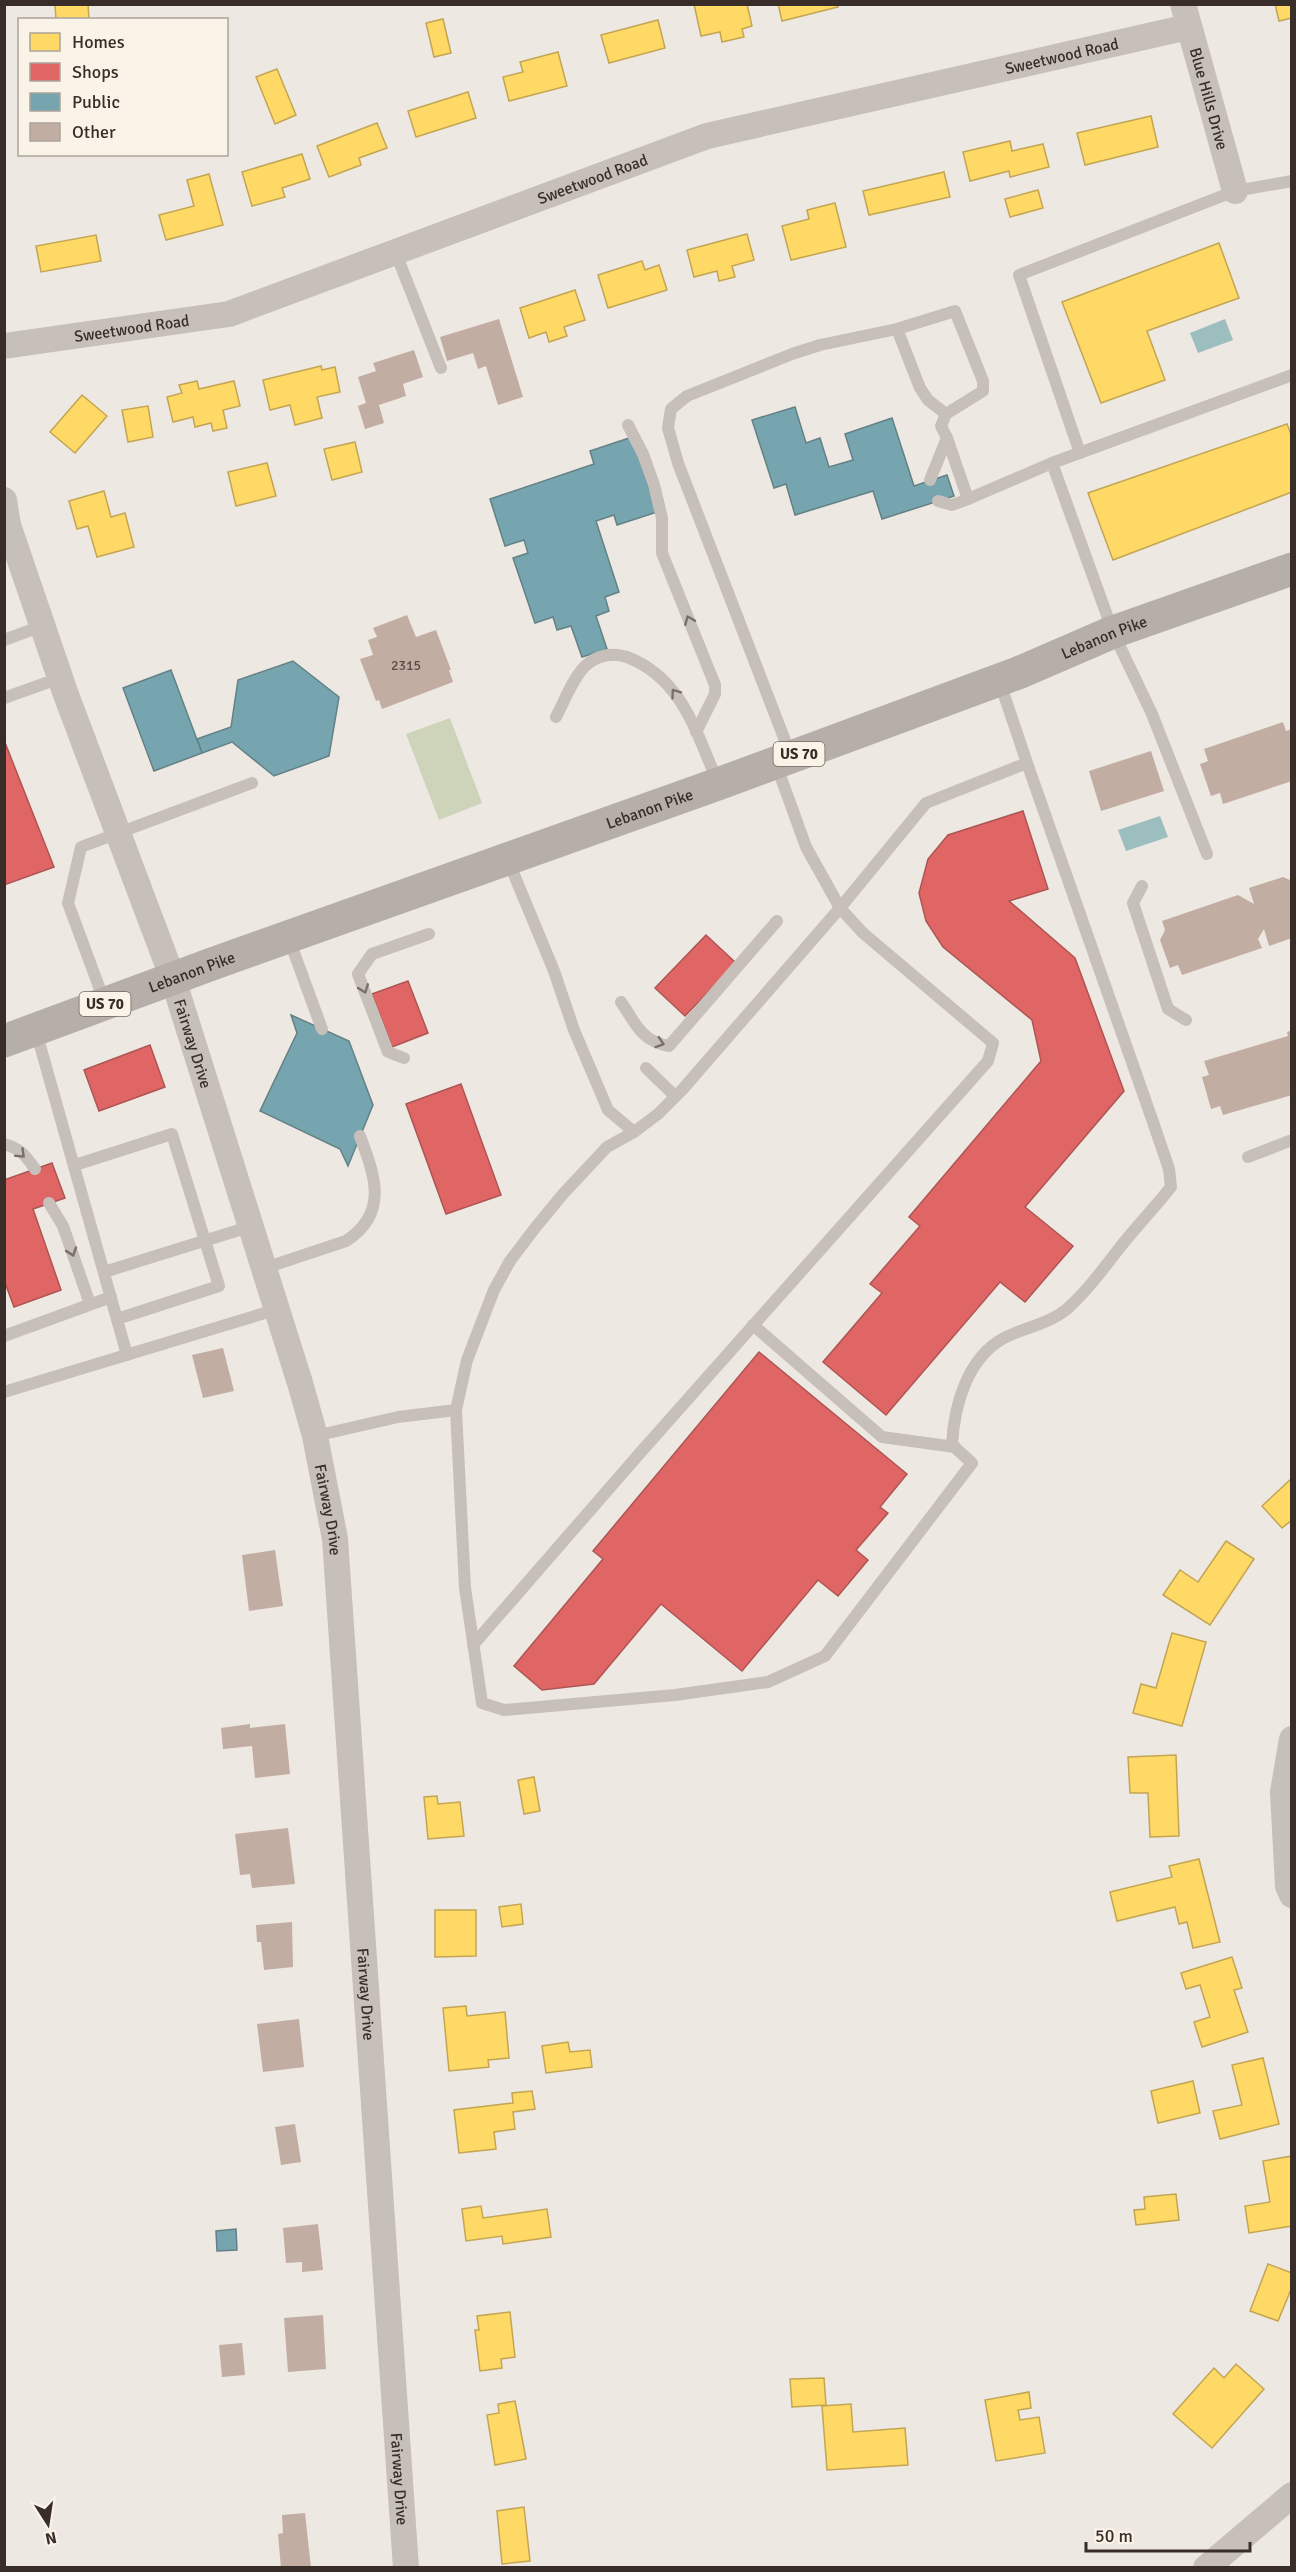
<svg xmlns="http://www.w3.org/2000/svg" width="1296" height="2572" viewBox="0 0 1296 2572" font-family="Signika,sans-serif">
<style>
.green{fill:#cdd4ba}
.water{fill:#9cbebf}
.homes{fill:#ffd966;stroke:#c3a553;stroke-width:1.5}
.shops{fill:#e06666;stroke:#ae5553;stroke-width:1.5}
.public{fill:#76a5af;stroke:#638186;stroke-width:1.5}
.building{fill:#c2ada2}
.lines{fill:none;stroke-linecap:round;stroke-linejoin:round}
.service{stroke:#c7c0ba;stroke-width:12}
.minor{stroke:#c7c0ba;stroke-width:26}
.primary{stroke:#b5aea9;stroke-width:33}
.oneway{stroke:#786f6a}
.labels{text-anchor:middle;stroke-width:6;stroke-linejoin:round;paint-order:stroke}
.number-label{font-size:14px;fill:#5a4d46}
.shield{fill:#faf3e8;stroke:#726862;stroke-width:1.5}
.shield-label{font-size:15px;font-weight:bold;fill:#382d28}
.street-label{font-size:16px;fill:#382d28;stroke:#faf3e8}
</style>
<rect width="100%" height="100%" fill="#ede8e1"/>
<polygon class="green" points="450,718 482,803 439,820 406,734"/>
<g class="water">
<polygon points="1225,319 1233,340 1198,353 1190,333"/>
<polygon points="1160,816 1168,837 1126,851 1118,830"/>
</g>
<g class="homes">
<polygon points="55,4 88,4 89,20 56,20"/>
<polygon points="694,4 747,4 752,26 742,29 744,37 722,42 720,32 701,36"/>
<polygon points="778,4 837,4 838,7 782,21"/>
<polygon points="1275,4 1292,4 1292,18 1279,21"/>
<polygon points="443,19 451,53 434,57 426,23"/>
<polygon points="658,20 665,48 609,63 601,35"/>
<polygon points="558,52 567,86 509,101 503,77 523,72 520,62"/>
<polygon points="277,69 296,115 275,124 256,77"/>
<polygon points="468,92 476,118 416,137 408,111"/>
<polygon points="1151,116 1158,147 1085,165 1077,133"/>
<polygon points="377,123 387,148 359,158 361,165 329,177 317,146"/>
<polygon points="1010,141 1012,151 1043,144 1049,167 1010,177 1009,171 970,181 963,152"/>
<polygon points="302,154 310,179 282,188 285,197 252,206 242,172"/>
<polygon points="944,172 950,197 869,215 863,191"/>
<polygon points="209,174 223,225 166,240 159,215 194,206 187,180"/>
<polygon points="1038,190 1043,208 1010,217 1005,199"/>
<polygon points="835,203 846,247 791,260 782,226 809,219 807,210"/>
<polygon points="747,234 754,260 732,266 735,277 719,281 717,271 694,277 687,250"/>
<polygon points="96,235 101,261 41,272 36,246"/>
<polygon points="1219,243 1239,298 1147,331 1165,380 1101,403 1062,302"/>
<polygon points="642,261 645,270 659,265 667,290 608,308 598,275"/>
<polygon points="575,290 585,320 564,327 567,336 549,342 546,332 529,338 520,308"/>
<polygon points="321,366 322,370 335,367 340,392 317,397 322,418 295,425 290,405 270,410 263,380"/>
<polygon points="197,381 199,389 234,381 240,406 223,410 227,428 213,431 211,423 195,427 193,417 173,422 167,397 182,393 179,385"/>
<polygon points="82,395 107,416 75,453 50,432"/>
<polygon points="148,406 153,437 128,442 122,410"/>
<polygon points="1287,424 1292,437 1292,492 1113,560 1088,493"/>
<polygon points="355,442 362,472 332,480 324,449"/>
<polygon points="267,463 276,496 236,506 228,472"/>
<polygon points="104,491 111,517 125,513 134,547 97,557 88,526 77,529 69,501"/>
<polygon points="1292,1478 1292,1520 1282,1528 1262,1506"/>
<polygon points="1226,1541 1254,1559 1210,1625 1163,1595 1180,1570 1198,1582"/>
<polygon points="1172,1633 1206,1642 1182,1726 1133,1713 1141,1684 1156,1688"/>
<polygon points="1176,1755 1179,1836 1150,1837 1148,1793 1130,1793 1128,1757"/>
<polygon points="534,1777 540,1811 524,1814 518,1780"/>
<polygon points="437,1796 438,1804 460,1802 464,1836 428,1839 424,1797"/>
<polygon points="1199,1859 1220,1942 1193,1948 1187,1922 1179,1924 1175,1907 1117,1921 1110,1892 1172,1877 1169,1866"/>
<polygon points="521,1904 523,1924 502,1927 499,1907"/>
<polygon points="435,1910 476,1910 476,1956 435,1957"/>
<polygon points="1232,1957 1242,1988 1234,1990 1248,2032 1202,2047 1194,2022 1210,2017 1200,1985 1186,1989 1181,1973"/>
<polygon points="466,2006 467,2016 505,2012 509,2058 488,2060 489,2067 449,2071 443,2008"/>
<polygon points="568,2042 570,2052 590,2050 592,2067 546,2073 542,2046"/>
<polygon points="1263,2058 1279,2124 1220,2139 1213,2111 1242,2105 1232,2065"/>
<polygon points="1193,2081 1200,2113 1158,2123 1151,2091"/>
<polygon points="532,2091 535,2109 513,2112 515,2129 494,2132 496,2149 459,2153 454,2110 513,2103 512,2093"/>
<polygon points="1292,2156 1292,2226 1249,2233 1245,2206 1270,2202 1263,2161"/>
<polygon points="1176,2194 1179,2220 1136,2225 1134,2210 1145,2209 1144,2197"/>
<polygon points="481,2206 483,2218 547,2209 551,2237 503,2244 502,2236 466,2241 462,2209"/>
<polygon points="1268,2264 1292,2273 1292,2287 1278,2321 1250,2311"/>
<polygon points="510,2312 515,2357 501,2359 502,2368 480,2371 475,2330 479,2330 477,2316"/>
<polygon points="1236,2364 1264,2389 1212,2448 1173,2414 1214,2368 1224,2378"/>
<polygon points="824,2378 826,2405 792,2407 790,2379"/>
<polygon points="1029,2392 1031,2408 1018,2410 1020,2420 1039,2417 1045,2453 996,2461 985,2400"/>
<polygon points="515,2401 526,2459 495,2465 487,2415 499,2413 498,2404"/>
<polygon points="851,2404 853,2432 905,2428 908,2465 827,2470 822,2406"/>
<polygon points="524,2507 530,2561 502,2564 497,2511"/>
</g>
<g class="shops">
<polygon points="4,740 54,867 4,885"/>
<polygon points="1023,811 1048,889 1009,901 1075,958 1124,1091 1025,1207 1073,1246 1025,1302 1000,1282 886,1415 823,1362 882,1293 870,1284 920,1226 909,1217 1041,1061 1032,1020 943,947 926,921 919,893 928,859 948,835"/>
<polygon points="706,935 736,963 685,1016 655,988"/>
<polygon points="408,981 428,1033 392,1047 372,994"/>
<polygon points="150,1045 165,1087 99,1111 84,1070"/>
<polygon points="461,1084 501,1195 446,1214 406,1104"/>
<polygon points="52,1163 65,1198 33,1209 61,1290 14,1307 4,1280 4,1180"/>
<polygon points="759,1352 907,1474 880,1507 888,1513 856,1550 868,1560 838,1596 818,1580 742,1671 661,1604 594,1684 542,1690 514,1666 603,1559 593,1551"/>
</g>
<g class="public">
<polygon points="795,407 806,443 820,438 829,467 853,460 845,434 892,418 914,486 947,475 954,496 882,519 873,491 795,515 786,484 774,488 752,420"/>
<polygon points="632,437 657,512 617,525 614,515 596,521 619,592 605,597 609,611 596,616 607,649 582,657 571,626 557,630 553,617 535,623 513,558 528,553 524,540 505,546 490,499 594,464 590,451"/>
<polygon points="293,661 339,697 329,756 274,776 232,742 202,753 197,739 231,727 238,680"/>
<polygon points="171,670 202,753 154,771 123,688"/>
<polygon points="291,1015 349,1041 373,1105 348,1166 340,1149 260,1111 297,1033"/>
<polygon points="236,2229 237,2250 217,2251 216,2231"/>
</g>
<g class="building">
<polygon points="499,319 523,397 498,405 486,366 478,369 473,353 447,361 440,337"/>
<polygon points="414,350 423,377 403,384 406,396 379,405 384,423 365,429 358,406 366,403 358,377 376,371 373,363"/>
<polygon points="407,615 416,637 436,630 451,670 449,670 453,682 382,709 379,700 376,701 360,659 373,655 368,640 377,637 373,628"/>
<polygon points="1283,722 1286,731 1292,729 1292,781 1223,804 1220,793 1211,796 1200,764 1208,761 1204,749"/>
<polygon points="1151,751 1164,791 1101,811 1089,771"/>
<polygon points="1283,877 1292,881 1292,938 1269,946 1264,929 1258,939 1262,948 1182,975 1178,965 1170,968 1160,940 1165,930 1162,921 1238,895 1254,904 1249,888"/>
<polygon points="1292,1030 1292,1095 1223,1115 1220,1106 1211,1109 1202,1077 1209,1075 1204,1061 1288,1036 1287,1032"/>
<polygon points="223,1348 234,1391 203,1398 192,1355"/>
<polygon points="275,1550 283,1606 249,1611 242,1555"/>
<polygon points="250,1724 250,1728 285,1724 290,1774 255,1778 252,1746 223,1749 221,1728"/>
<polygon points="288,1828 295,1884 252,1888 250,1874 240,1875 235,1834"/>
<polygon points="292,1922 293,1967 264,1970 261,1942 257,1942 256,1925"/>
<polygon points="299,2019 304,2067 263,2072 257,2024"/>
<polygon points="295,2124 301,2162 281,2165 275,2127"/>
<polygon points="318,2224 323,2270 302,2272 302,2262 286,2263 283,2228"/>
<polygon points="323,2315 326,2369 288,2372 284,2318"/>
<polygon points="242,2343 245,2375 222,2377 219,2345"/>
<polygon points="305,2513 311,2568 281,2568 278,2534 283,2533 282,2515"/>
</g>
<g class="lines">
<g class="service">
<polyline points="395,251 441,368"/>
<polyline points="628,425 643,454 654,485 662,518 662,553 715,685 715,694 696,732"/>
<polyline points="947,438 968,499"/>
<polyline points="1080,453 1019,275 1235,191 1292,181"/>
<polyline points="1052,463 1113,632 1152,714 1207,854"/>
<polyline points="930,480 947,438 941,426 946,414 983,391 983,381 955,311 897,329 920,388 928,400 946,414"/>
<polyline points="938,501 952,505 968,499 1052,463 1292,375"/>
<polyline points="4,640 42,626"/>
<path d="M 999,680 L 1027,763 L 926,803 L 840,908 L 682,1090 L 658,1114 L 634,1132 L 607,1147 L 563,1194 L 535,1228 L 510,1261 L 494,1290 L 467,1360 L 456,1410 L 465,1588 L 482,1703 L 504,1710 L 675,1695 L 768,1682 L 825,1656 L 972,1463 L 952,1445 C 954,1406 967,1358 1004,1338 C 1025,1327 1049,1324 1067,1309 C 1087,1291 1104,1268 1121,1246 C 1137,1226 1155,1207 1171,1187 L 1169,1169 L 1153,1122 L 1027,763"/>
<polyline points="4,698 60,678"/>
<path d="M 556,717 C 565,700 572,680 585,666 C 597,655 613,652 627,657 C 682,678 696,732 718,783"/>
<polyline points="791,756 678,463 668,428 671,409 687,396 792,354 820,345 897,329"/>
<polyline points="508,860 554,971 574,1030 608,1110 634,1132"/>
<polyline points="1142,886 1133,903 1168,1009 1186,1020"/>
<polyline points="289,939 322,1029"/>
<path d="M 621,1002 C 636,1024 641,1041 669,1046 L 777,921"/>
<polyline points="105,1003 68,903 81,847 252,783"/>
<polyline points="36,1031 127,1355"/>
<polyline points="404,1058 388,1052 358,974 372,954 429,934"/>
<polyline points="646,1068 675,1096"/>
<path d="M 4,1144 C 20,1148 26,1156 35,1169"/>
<polyline points="1248,1157 1292,1140"/>
<polyline points="75,1165 172,1134 219,1286 117,1319"/>
<polyline points="49,1203 63,1226 90,1304"/>
<path d="M 265,1268 L 346,1241 C 389,1213 375,1176 360,1136"/>
<polyline points="104,1272 252,1226"/>
<polyline points="753,1325 882,1437 955,1447"/>
<polyline points="4,1336 111,1297"/>
<polyline points="4,1392 278,1309"/>
<polyline points="315,1436 398,1417 456,1410"/>
<polyline points="473,1645 640,1453 988,1061 993,1043 863,933 840,908 806,847 776,764"/>
</g>
<g class="minor">
<path id="s1" d="M 1183,4 L 1235,191"/>
<path id="s2" d="M 4,346 L 229,314 L 707,136 L 1188,27"/>
<path id="s3" d="M 4,500 L 8,525 L 65,692 L 173,979 L 300,1383 L 315,1436 L 335,1539 L 406,2568"/>
<polyline points="1292,1739 1283,1792 1288,1886 1292,1895"/>
<polyline points="1206,2568 1292,2495"/>
</g>
<path class="primary" id="s4" d="M 4,1041 L 212,964 L 718,784 L 1018,673 L 1113,632 L 1292,569"/>
</g>
<defs><path id="oneway-chevron" d="M-2-3.5L2.5 0L-2 3.5" fill="none" stroke-width="1.6" stroke-linecap="round" stroke-linejoin="round" transform="scale(1.5)"/></defs>
<g class="oneway">
<use href="#oneway-chevron" transform="translate(689 620) rotate(-112)"/>
<use href="#oneway-chevron" transform="translate(675 693) rotate(-126)"/>
<use href="#oneway-chevron" transform="translate(364 989) rotate(69)"/>
<use href="#oneway-chevron" transform="translate(660 1043) rotate(18)"/>
<use href="#oneway-chevron" transform="translate(21 1154) rotate(44)"/>
<use href="#oneway-chevron" transform="translate(72 1252) rotate(71)"/>
</g>
<g class="labels">
<g class="number-label">
<text x="406" y="670">2315</text>
</g>
<g class="shield">
<rect x="773.5" y="742" width="51" height="24" rx="4.5"/>
<rect x="79.5" y="992" width="51" height="24" rx="4.5"/>
</g>
<g class="shield-label">
<text x="799" y="759">US 70</text>
<text x="105" y="1009">US 70</text>
</g>
<g class="street-label">
<text dy="6" stroke="none"><textPath href="#s2" startOffset="1101">Sweetwood Road</textPath></text>
<text dy="6" stroke="none"><textPath href="#s1" startOffset="98">Blue Hills Drive</textPath></text>
<text dy="6" stroke="none"><textPath href="#s2" startOffset="615">Sweetwood Road</textPath></text>
<text dy="6" stroke="none"><textPath href="#s2" startOffset="129">Sweetwood Road</textPath></text>
<text dy="6" stroke="none"><textPath href="#s4" startOffset="1172">Lebanon Pike</textPath></text>
<text dy="6" stroke="none"><textPath href="#s4" startOffset="686">Lebanon Pike</textPath></text>
<text dy="6" stroke="none"><textPath href="#s4" startOffset="200">Lebanon Pike</textPath></text>
<text dy="6" stroke="none"><textPath href="#s3" startOffset="576">Fairway Drive</textPath></text>
<text dy="6" stroke="none"><textPath href="#s3" startOffset="1062">Fairway Drive</textPath></text>
<text dy="6" stroke="none"><textPath href="#s3" startOffset="1548">Fairway Drive</textPath></text>
<text dy="6" stroke="none"><textPath href="#s3" startOffset="2034">Fairway Drive</textPath></text>
</g>
</g>
<rect width="1296" height="2572" fill="none" stroke="#382d28" stroke-width="12"/>
<rect x="18" y="18" width="210" height="138" fill="#faf3e8" stroke="#aca49b" stroke-width="1.5"/>
<rect x="30" y="33" width="30" height="18" fill="#ffd966" stroke="#aca49b" stroke-width="1.5"/>
<text x="72" y="48" font-size="18" fill="#382d28">Homes</text>
<rect x="30" y="63" width="30" height="18" fill="#e06666" stroke="#aca49b" stroke-width="1.5"/>
<text x="72" y="78" font-size="18" fill="#382d28">Shops</text>
<rect x="30" y="93" width="30" height="18" fill="#76a5af" stroke="#aca49b" stroke-width="1.5"/>
<text x="72" y="108" font-size="18" fill="#382d28">Public</text>
<rect x="30" y="123" width="30" height="18" fill="#c2ada2" stroke="#aca49b" stroke-width="1.5"/>
<text x="72" y="138" font-size="18" fill="#382d28">Other</text>
<g transform="translate(48 2524) rotate(168)" stroke="#faf3e8" stroke-width="4.5" paint-order="stroke">
<path d="M0-4.5L10 22L0 15L-10 22Z" fill="#382d28"/>
<text y="-9" font-size="16" font-weight="bold" text-anchor="middle" fill="#382d28">N</text>
</g>
<path d="M1086 2542v9h164v-9" fill="none" stroke="#382d28" stroke-width="3"/>
<text x="1095" y="2542" font-size="18" fill="#382d28" stroke="#faf3e8" stroke-width="4.5" paint-order="stroke">50 m</text>
</svg>
